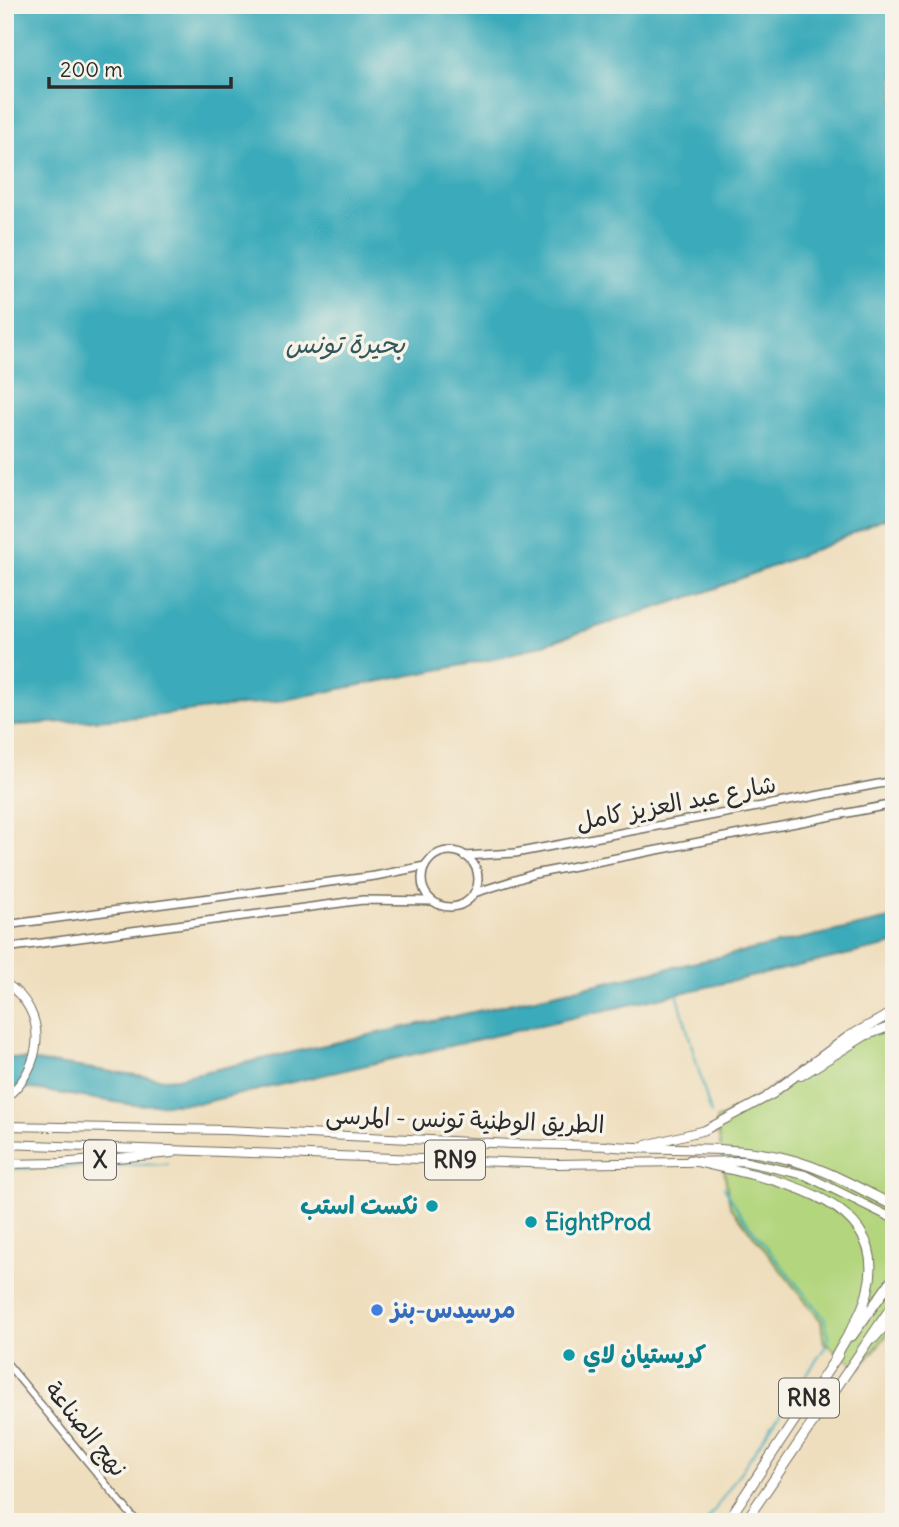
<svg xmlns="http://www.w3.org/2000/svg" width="899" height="1527" viewBox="0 0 899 1527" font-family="Delius,'Playpen Sans Arabic',sans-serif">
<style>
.green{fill:#b2d57d;stroke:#6e8054;stroke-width:2}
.water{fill:#3baaba;stroke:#336a72;stroke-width:2}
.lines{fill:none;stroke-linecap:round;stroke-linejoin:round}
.stream{stroke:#3baaba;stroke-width:2}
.tertiary-casing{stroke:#706a5e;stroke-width:9}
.secondary-casing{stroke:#706a5e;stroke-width:10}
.trunk-casing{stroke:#706a5e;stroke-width:10}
.motorway-casing{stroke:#706a5e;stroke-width:11}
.tertiary{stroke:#fff;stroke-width:6}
.secondary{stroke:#fff;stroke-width:7}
.trunk{stroke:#fff;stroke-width:8}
.motorway{stroke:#fff;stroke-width:9}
.culture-dot{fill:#0f9aa8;stroke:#f7f3e8;stroke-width:2.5}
.shop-dot{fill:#3f7fe0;stroke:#f7f3e8;stroke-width:2.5}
.labels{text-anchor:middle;stroke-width:7;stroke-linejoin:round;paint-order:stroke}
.shield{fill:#f7f3e8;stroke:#686764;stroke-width:2}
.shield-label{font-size:23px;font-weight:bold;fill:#2b2b2b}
.street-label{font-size:24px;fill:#2b2b2b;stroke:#f7f3e8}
.culture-label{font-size:24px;font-weight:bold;fill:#0d838f;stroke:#f7f3e8;text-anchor:start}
.shop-label{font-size:24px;font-weight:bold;fill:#366cbe;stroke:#f7f3e8;text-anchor:start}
.water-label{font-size:26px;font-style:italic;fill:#31575d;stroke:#f7f3e8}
</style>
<rect width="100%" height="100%" fill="#f7f3e8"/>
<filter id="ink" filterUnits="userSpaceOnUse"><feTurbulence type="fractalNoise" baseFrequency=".0143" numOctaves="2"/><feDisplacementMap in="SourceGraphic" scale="14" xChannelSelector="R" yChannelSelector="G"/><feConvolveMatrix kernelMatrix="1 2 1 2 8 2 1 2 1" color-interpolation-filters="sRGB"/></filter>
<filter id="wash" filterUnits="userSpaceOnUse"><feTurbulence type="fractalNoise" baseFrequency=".00686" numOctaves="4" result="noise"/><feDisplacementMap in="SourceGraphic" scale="28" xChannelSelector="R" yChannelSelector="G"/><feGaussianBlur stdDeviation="1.57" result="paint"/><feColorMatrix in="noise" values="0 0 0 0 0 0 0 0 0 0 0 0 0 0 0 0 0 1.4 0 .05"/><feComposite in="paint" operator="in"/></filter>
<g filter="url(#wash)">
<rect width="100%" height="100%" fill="#efdebd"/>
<polygon class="green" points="894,1009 894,1326 860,1368 824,1343 821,1321 730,1206 716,1120 766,1092"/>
<g class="water">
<polygon points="5,5 894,5 894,514 827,545 711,590 504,657 284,700 152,716 5,726"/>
<polygon points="894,918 894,944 201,1103 134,1105 5,1085 5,1057 165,1079 177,1078"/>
</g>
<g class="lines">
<g class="stream">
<polyline points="677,993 711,1114"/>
<polyline points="5,1169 168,1164"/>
<polyline points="707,1521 826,1346 829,1336 824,1318 741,1215 724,1187"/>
</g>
</g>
</g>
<g filter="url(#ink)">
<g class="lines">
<g class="tertiary-casing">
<polyline id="tertiary" points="5,1361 137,1522"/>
</g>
<g class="secondary-casing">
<g id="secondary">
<circle cx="450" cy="879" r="28"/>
<polyline points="464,856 515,853 894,781"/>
<polyline points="474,893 534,874 894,804"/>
<polyline points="5,925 375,876 425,866"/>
<polyline points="5,948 363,900 432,901"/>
</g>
</g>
<g class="trunk-casing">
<g id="trunk">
<path d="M 5,983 C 50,1011 44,1068 5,1098"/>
<polyline points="801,1076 865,1036 894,1025"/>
<polyline points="5,1126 226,1130 512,1144 612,1146"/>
<polyline points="5,1144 557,1164 743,1161 805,1175 894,1219"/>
<polyline points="646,1145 705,1130 773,1094"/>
<polyline points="5,1164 60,1163 173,1153"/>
</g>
</g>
<g class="motorway-casing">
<g id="motorway">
<polyline points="768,1096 848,1037 894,1012"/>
<path d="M 609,1146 C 663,1151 717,1145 770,1155 C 816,1163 853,1185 894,1206"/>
<path d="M 690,1160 C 754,1176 893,1192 868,1290 C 863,1314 846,1337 835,1358"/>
<polyline points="852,1336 894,1277"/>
<polyline points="874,1338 894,1315"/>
<polyline points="727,1522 838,1355"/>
<polyline points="745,1522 894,1303"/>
</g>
</g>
<use href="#tertiary" class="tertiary"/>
<use href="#secondary" class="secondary"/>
<use href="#trunk" class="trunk"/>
<use href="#motorway" class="motorway"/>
</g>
</g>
<g class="culture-dot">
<circle cx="432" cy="1206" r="7"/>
<circle cx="531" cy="1222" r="7"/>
<circle cx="569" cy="1355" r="7"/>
</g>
<circle class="shop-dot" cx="377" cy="1310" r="7"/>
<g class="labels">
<g class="shield">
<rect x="84" y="1140.5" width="32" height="39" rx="5"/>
<rect x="425" y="1140.5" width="60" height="39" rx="5"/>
<rect x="779" y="1378.5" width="60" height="39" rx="5"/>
</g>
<g class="shield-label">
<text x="100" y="1168">X</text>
<text x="455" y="1168">RN9</text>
<text x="809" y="1406">RN8</text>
</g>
<g class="street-label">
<text transform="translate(676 803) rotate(-11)" y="8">شارع عبد العزيز كامل</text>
<text transform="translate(465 1120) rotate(2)" y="8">الطريق الوطنية تونس - المرسى</text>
<text transform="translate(86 1429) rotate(51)" y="8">نهج الصناعة</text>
</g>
<g class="culture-label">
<text x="418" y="1214" text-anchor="end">نكست استب</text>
<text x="545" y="1230">EightProd</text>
<text x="583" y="1363">كريستيان لاي</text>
</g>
<g class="shop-label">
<text x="391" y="1318">مرسيدس-بنز</text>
</g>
<g class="water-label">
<text x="345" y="353">بحيرة تونس</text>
</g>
</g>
<rect width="899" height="1527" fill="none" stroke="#f7f3e8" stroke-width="28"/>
<path d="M49 77v10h182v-10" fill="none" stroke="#2b2b2b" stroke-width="3.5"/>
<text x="60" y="77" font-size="21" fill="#2b2b2b" stroke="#f7f3e8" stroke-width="5" paint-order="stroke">200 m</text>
</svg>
